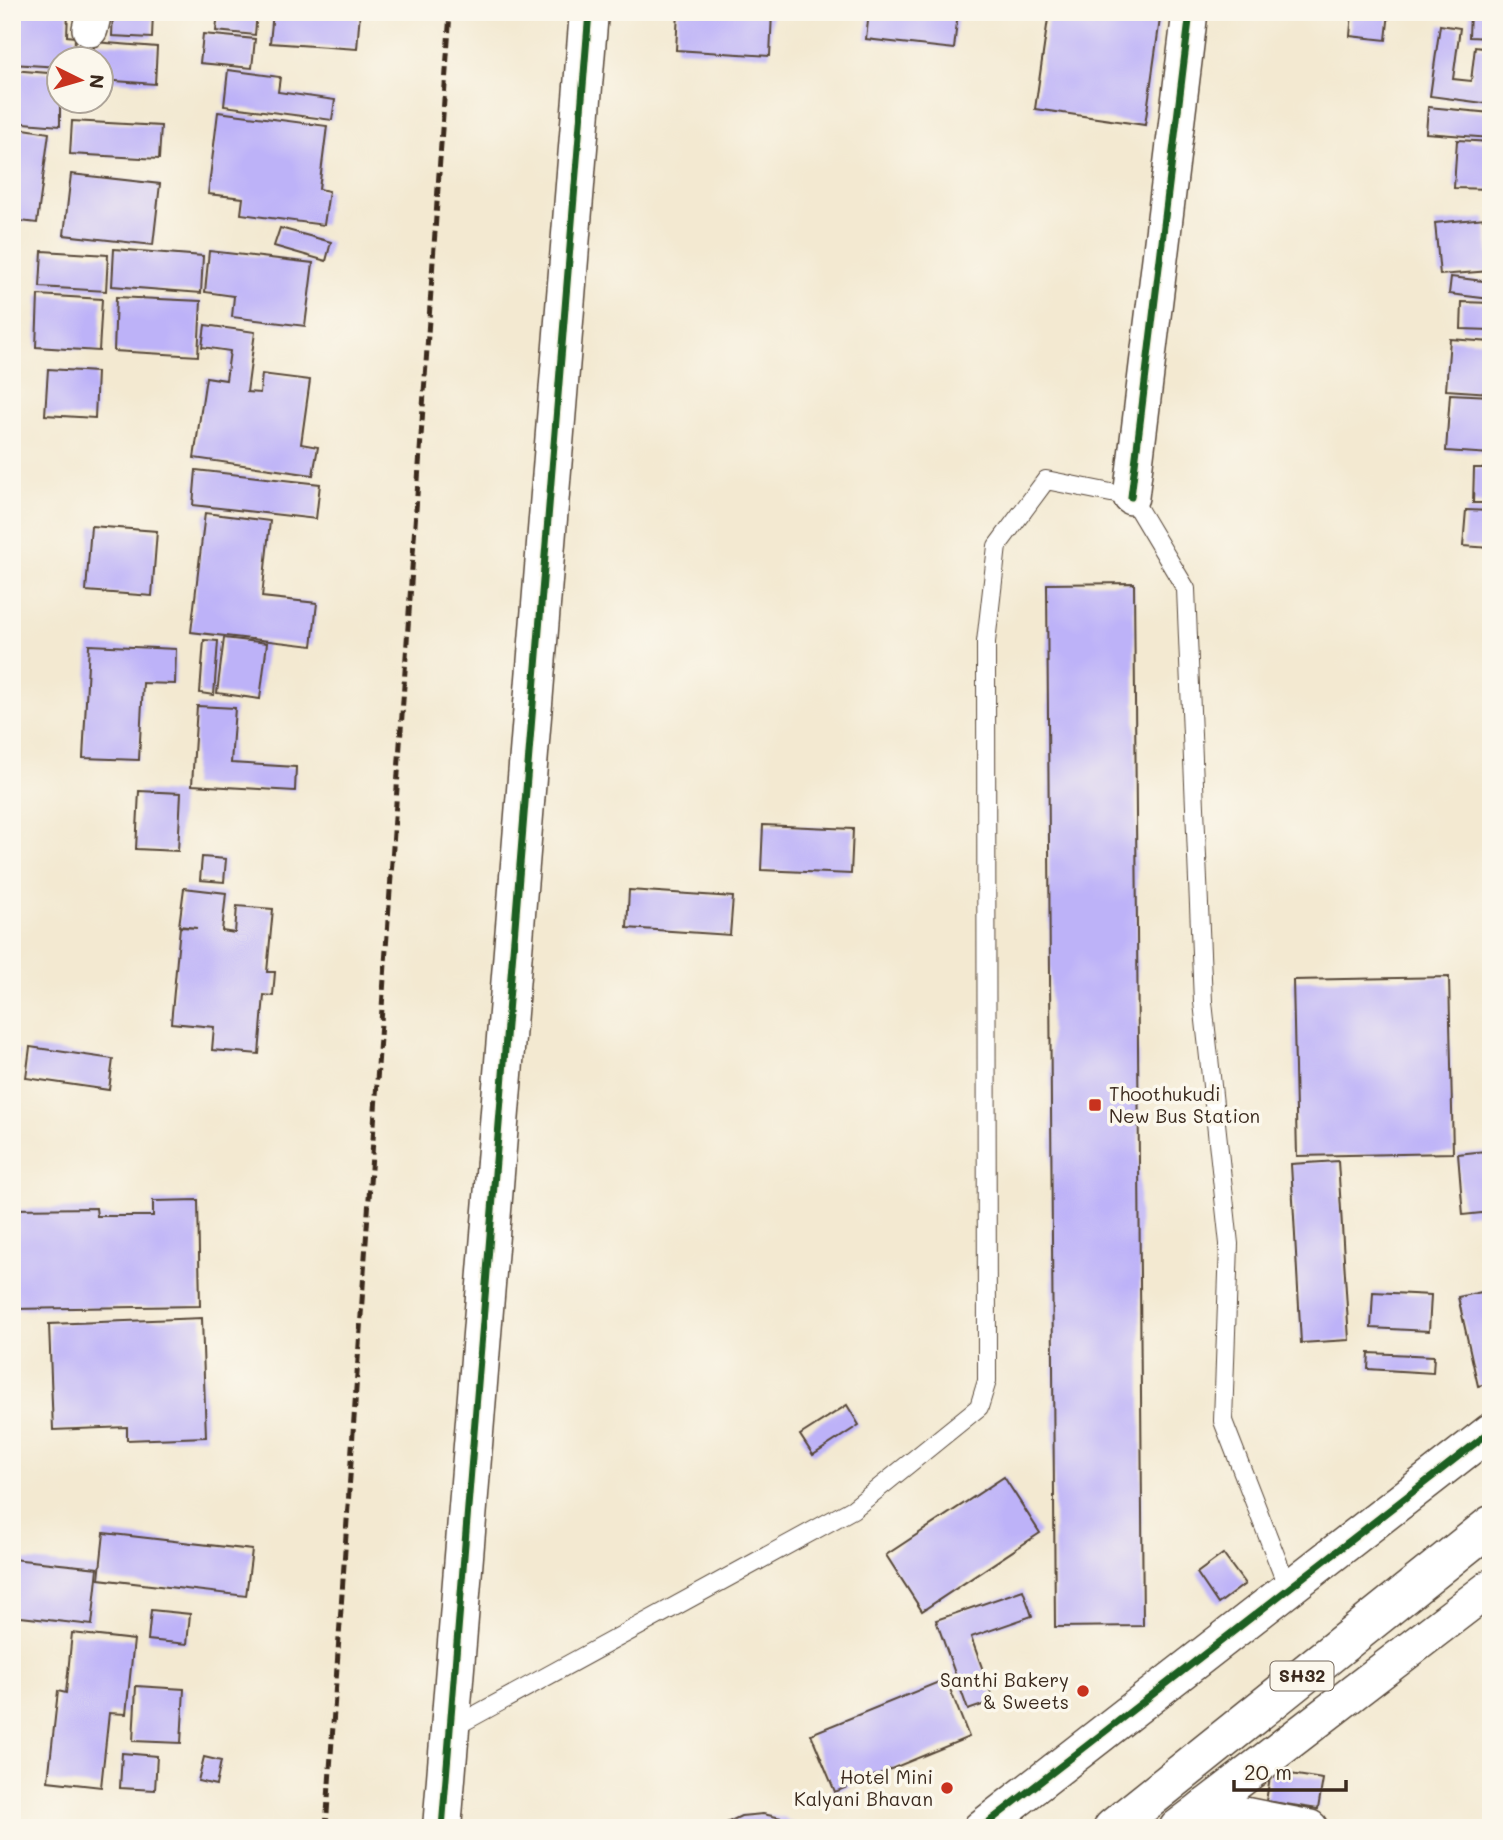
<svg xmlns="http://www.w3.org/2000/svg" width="1503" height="1840" viewBox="0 0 1503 1840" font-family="Mali,sans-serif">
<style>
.building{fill:#bdb2f8}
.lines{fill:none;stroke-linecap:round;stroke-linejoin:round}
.lane-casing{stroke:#574739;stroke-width:20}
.street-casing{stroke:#574739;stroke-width:38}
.secondary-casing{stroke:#574739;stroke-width:41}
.primary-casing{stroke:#574739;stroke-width:41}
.lane{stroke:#fff;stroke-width:18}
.street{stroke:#fff;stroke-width:35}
.secondary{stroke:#fff;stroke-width:38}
.primary{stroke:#fff;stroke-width:38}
.rail{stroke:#3b2a1e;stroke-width:5;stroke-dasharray:10 5;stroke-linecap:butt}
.cycleway-casing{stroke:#fbf7ec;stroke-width:11}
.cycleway{stroke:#1b5e20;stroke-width:7}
.poi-dot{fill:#c8321e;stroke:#fbf7ec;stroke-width:2.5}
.labels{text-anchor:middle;stroke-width:7;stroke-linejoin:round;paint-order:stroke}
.shield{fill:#fbf7ec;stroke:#75685c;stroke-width:2}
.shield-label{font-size:18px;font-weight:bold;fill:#3b2a1e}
.poi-label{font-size:19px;fill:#3b2a1e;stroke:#fbf7ec;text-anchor:end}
</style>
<rect width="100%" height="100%" fill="#fbf7ec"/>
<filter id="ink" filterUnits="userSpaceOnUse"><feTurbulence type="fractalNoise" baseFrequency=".0143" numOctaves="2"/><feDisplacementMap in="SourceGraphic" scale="14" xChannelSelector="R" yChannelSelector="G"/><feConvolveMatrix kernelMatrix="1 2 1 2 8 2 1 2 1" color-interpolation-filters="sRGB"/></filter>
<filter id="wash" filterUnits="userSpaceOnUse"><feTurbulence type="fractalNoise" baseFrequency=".00686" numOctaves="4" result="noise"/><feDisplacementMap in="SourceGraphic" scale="28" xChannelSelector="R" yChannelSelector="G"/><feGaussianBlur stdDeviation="1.57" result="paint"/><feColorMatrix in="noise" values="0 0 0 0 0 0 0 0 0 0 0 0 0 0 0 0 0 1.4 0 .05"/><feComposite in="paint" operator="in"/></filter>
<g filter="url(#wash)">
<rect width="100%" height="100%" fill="#f3e9d1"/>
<g id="blocks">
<g class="building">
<polygon points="12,12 68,12 67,36 75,37 74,60 60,60 60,67 12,64"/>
<polygon points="113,12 153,12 152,38 112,36"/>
<polygon points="218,12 257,12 255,35 216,31"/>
<polygon points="273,12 360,12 357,49 270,43"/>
<polygon points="678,12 772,12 770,56 676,50"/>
<polygon points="869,12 958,12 954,49 866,39"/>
<polygon points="1049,12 1161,12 1145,125 1035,109"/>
<polygon points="1352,12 1389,12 1386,40 1350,36"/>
<polygon points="1470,12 1491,12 1491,38 1469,37"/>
<polygon points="1440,25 1460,28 1453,79 1471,81 1475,47 1491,49 1491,104 1430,96"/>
<polygon points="203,34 255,39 252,68 200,63"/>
<polygon points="94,42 157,47 155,84 102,80 102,60 93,60"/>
<polygon points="12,70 60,74 60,126 12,122"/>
<polygon points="228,70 280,77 278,92 335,100 332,120 224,106"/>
<polygon points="1428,107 1491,113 1491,138 1426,133"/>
<polygon points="218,112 327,126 319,189 329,191 324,225 241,214 243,198 208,194"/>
<polygon points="72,121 161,126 159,159 70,154"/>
<polygon points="12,127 49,133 37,223 12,220"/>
<polygon points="1457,140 1491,142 1491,189 1454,188"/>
<polygon points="71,174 160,184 153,245 64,235"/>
<polygon points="1485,218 1490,271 1440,275 1435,223"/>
<polygon points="280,228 331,242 326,261 274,246"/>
<polygon points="114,249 203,256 201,293 112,286"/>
<polygon points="42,251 108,255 106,291 40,287"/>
<polygon points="209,251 313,263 305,326 232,317 234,296 205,292"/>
<polygon points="1451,277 1491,282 1491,299 1449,294"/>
<polygon points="38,295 102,299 99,351 36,347"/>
<polygon points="116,297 201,301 198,356 114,351"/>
<polygon points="1462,302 1491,303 1491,330 1461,329"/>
<polygon points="205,325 255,332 247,392 260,393 262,374 310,380 301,444 318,447 313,475 194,458 206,377 226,380 230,351 202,347"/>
<polygon points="1450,339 1491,342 1491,393 1446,390"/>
<polygon points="48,369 97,372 95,418 45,415"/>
<polygon points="1450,394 1491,396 1491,454 1446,451"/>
<polygon points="1474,468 1491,468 1491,503 1473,503"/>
<polygon points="196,470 320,484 316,519 193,505"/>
<polygon points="1466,510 1491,511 1491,548 1463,546"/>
<polygon points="205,513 270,521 262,597 317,603 312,646 191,632"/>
<polygon points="91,526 157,531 152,596 86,591"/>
<polygon points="1134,583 1143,1626 1055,1627 1047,584"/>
<polygon points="224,638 267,643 260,699 217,693"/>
<polygon points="204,640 218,641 214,695 200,693"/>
<polygon points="89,645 176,649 175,684 143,683 139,760 83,758"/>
<polygon points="197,706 235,708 231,763 296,767 295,791 192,785"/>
<polygon points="139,791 181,793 178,851 136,849"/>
<polygon points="763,825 853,829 851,874 761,870"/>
<polygon points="202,857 226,859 224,882 200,880"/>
<polygon points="184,888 226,893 222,931 235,933 237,906 273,909 267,972 275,972 273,996 264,995 259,1054 212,1050 214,1027 171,1023 180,927 197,928 179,926"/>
<polygon points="629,890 733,897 730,935 627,928"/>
<polygon points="1449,977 1453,1153 1297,1156 1293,980"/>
<polygon points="30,1047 113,1059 109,1090 26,1078"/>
<polygon points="12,1050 20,1051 15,1090 12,1089"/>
<polygon points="1485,1151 1491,1212 1463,1215 1458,1154"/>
<polygon points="1338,1161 1349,1340 1301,1343 1291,1164"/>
<polygon points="198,1200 200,1306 12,1309 12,1209 96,1208 97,1216 153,1216 153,1201"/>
<polygon points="1491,1290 1491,1383 1478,1386 1458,1297"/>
<polygon points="1373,1292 1431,1295 1429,1331 1371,1328"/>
<polygon points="202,1318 206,1437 127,1440 127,1427 53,1430 49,1324"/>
<polygon points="1369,1353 1434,1356 1433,1373 1368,1369"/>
<polygon points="847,1405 859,1425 813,1455 800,1435"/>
<polygon points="1004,1477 1040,1533 922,1611 886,1555"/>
<polygon points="104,1533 252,1550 246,1596 99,1579"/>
<polygon points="1223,1554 1245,1584 1218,1604 1197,1573"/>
<polygon points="12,1559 98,1568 92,1625 12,1616"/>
<polygon points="1023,1590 1032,1616 971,1637 994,1701 968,1710 936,1620"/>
<polygon points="151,1610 190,1614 187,1644 148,1640"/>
<polygon points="72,1633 134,1640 126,1714 109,1713 101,1787 48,1781 58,1691 66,1693"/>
<polygon points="946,1679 969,1737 835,1792 811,1734"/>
<polygon points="136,1686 184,1689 181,1743 133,1741"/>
<polygon points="122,1753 157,1756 155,1790 120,1788"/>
<polygon points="204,1757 221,1761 216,1785 198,1781"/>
<polygon points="1271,1771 1323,1779 1318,1809 1266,1801"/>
<polygon points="763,1814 786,1819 800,1828 716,1828 741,1816"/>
</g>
</g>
</g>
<g filter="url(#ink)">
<use href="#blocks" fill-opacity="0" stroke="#574739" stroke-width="2"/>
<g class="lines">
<g class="lane-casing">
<polyline id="lane" points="452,1728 853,1509 979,1407 987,1381 986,642 997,546 1046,480 1131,497 1186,589 1203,1002 1229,1244 1223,1421 1288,1588"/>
</g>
<g class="street-casing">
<g id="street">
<polyline points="90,29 94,12"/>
<polyline points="1131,497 1190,12"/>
<polyline points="1204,1807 1310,1828"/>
<polyline points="981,1828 1491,1431"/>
<polyline points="1177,1828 1491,1587"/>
</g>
</g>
<g class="secondary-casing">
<polyline id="secondary" points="442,1828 589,12"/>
</g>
<g class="primary-casing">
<polyline id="primary" points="1113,1828 1491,1525"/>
</g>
<use href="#lane" class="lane"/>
<use href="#street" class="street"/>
<use href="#secondary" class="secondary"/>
<use href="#primary" class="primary"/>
<polyline class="rail" points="326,1828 450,12"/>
<g class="cycleway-casing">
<g id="cycleway">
<polyline points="1131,497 1190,12"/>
<polyline points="442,1828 589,12"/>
<polyline points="981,1828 1491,1431"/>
</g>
</g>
<use href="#cycleway" class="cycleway"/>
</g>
</g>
<g class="poi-dot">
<rect x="1088" y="1098" width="14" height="14" rx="3.5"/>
<circle cx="1083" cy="1691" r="7"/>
<circle cx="947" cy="1788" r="7"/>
</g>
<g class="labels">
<rect class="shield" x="1270.5" y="1661.5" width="63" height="29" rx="5"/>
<g class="shield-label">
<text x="1302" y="1682">SH32</text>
</g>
<g class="poi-label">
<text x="1109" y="1101" text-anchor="start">Thoothukudi<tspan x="1109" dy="22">New Bus Station</tspan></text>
<text x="1069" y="1687">Santhi Bakery<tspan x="1069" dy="22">&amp; Sweets</tspan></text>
<text x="933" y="1784">Hotel Mini<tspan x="933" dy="22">Kalyani Bhavan</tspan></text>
</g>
</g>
<rect width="1503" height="1840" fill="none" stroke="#fbf7ec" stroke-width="42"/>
<g transform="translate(80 80) rotate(95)"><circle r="33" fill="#fbf7ec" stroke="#aea59a" stroke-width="2"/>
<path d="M0-5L12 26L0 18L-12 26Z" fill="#c8321e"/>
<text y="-10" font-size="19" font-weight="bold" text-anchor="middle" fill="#3b2a1e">N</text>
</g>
<path d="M1234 1780v10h112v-10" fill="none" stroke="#3b2a1e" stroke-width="3.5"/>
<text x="1244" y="1780" font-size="21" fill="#3b2a1e" stroke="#fbf7ec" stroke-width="5" paint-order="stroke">20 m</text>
</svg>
